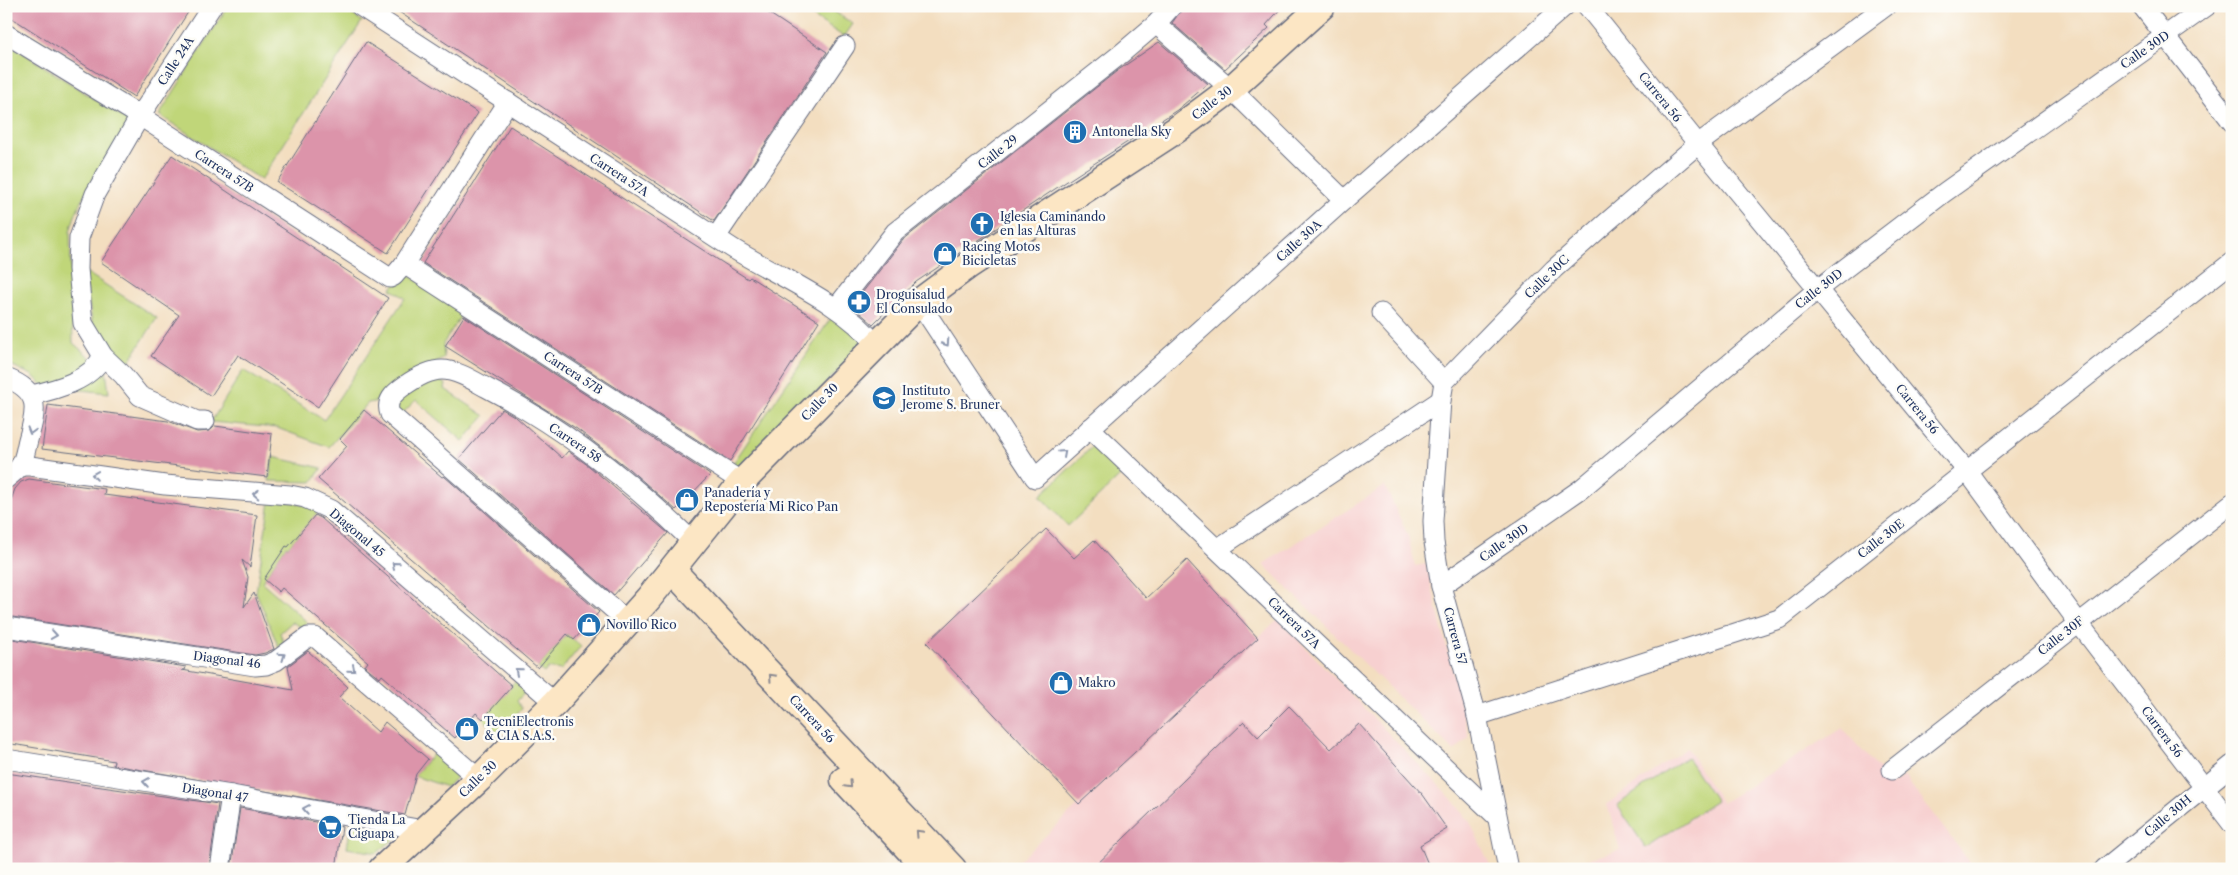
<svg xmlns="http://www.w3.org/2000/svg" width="2238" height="875" viewBox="0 0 2238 875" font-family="'Libre Caslon Text',serif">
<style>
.built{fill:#f7d0d0}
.green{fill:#c0d679;stroke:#6e826c}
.building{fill:#dc94aa}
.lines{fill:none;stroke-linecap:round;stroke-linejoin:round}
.street-casing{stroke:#676c80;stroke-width:21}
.secondary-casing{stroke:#676c80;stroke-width:29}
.street{stroke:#fff;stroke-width:19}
.secondary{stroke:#fce6c4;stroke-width:26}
.oneway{stroke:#8d97ae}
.oneway2{stroke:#8c8a91}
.labels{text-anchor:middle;stroke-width:5;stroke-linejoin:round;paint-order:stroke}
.street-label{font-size:12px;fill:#1b2f5e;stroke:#fdfcf7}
.poi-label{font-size:12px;fill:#1b2f5e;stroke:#fdfcf7;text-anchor:start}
</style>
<rect width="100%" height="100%" fill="#fdfcf7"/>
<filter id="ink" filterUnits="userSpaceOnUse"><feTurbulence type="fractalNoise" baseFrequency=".02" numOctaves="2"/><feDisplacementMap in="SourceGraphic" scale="10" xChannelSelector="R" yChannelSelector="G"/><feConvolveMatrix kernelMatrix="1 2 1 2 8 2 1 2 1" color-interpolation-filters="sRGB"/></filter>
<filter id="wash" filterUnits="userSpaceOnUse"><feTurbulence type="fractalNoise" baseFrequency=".0096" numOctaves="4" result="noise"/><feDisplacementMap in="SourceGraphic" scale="20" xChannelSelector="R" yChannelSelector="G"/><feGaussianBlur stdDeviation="1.12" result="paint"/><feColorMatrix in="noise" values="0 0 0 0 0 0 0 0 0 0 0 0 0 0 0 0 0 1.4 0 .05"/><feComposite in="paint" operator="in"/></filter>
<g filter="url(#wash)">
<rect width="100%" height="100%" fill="#f3dec0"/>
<g class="built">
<polygon points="1385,486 1408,536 1415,566 1426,564 1469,738 1454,751 1263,564"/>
<polygon points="1278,619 1450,797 1470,822 1492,869 1010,869"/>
<polygon points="1842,728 1892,784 1904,776 1975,869 1572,869 1568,865 1620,850 1607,804 1687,748 1722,803"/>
</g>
<g class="green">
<polygon points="228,6 339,6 362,21 261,180 159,115"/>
<polygon points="797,6 826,6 853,24 844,37"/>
<path d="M 6,42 L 130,122 C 108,156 80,192 70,232 L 73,343 L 106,371 L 109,393 L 44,386 L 32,375 L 13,366 L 6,365 Z"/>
<polygon points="84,271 157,318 124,369 94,334"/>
<polygon points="404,272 464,311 443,344 444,358 380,401 368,403 329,447 277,428 211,422 243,370 324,420 405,298 391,289"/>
<polygon points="833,315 866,342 740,471 732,465"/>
<polygon points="435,378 446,384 445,389 485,416 463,441 416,400 401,415 397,413 397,401"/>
<polygon points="1093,446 1121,475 1068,526 1040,496"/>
<polygon points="273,457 322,468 312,482 269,481"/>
<polygon points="270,501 293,502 320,510 288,547 286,546 262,582 307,622 301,627 292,622 280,633 284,643 279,648 256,592"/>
<polygon points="567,634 581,646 561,670 548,668 544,673 538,668"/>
<polygon points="516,680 527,690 517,701 522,709 498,733 483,719"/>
<polygon points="434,753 459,774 447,787 414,776"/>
<polygon points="1687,757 1716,801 1646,848 1617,805"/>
<polygon points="351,823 403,832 377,853 347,848"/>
</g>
<g id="blocks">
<g class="building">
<polygon points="6,6 192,6 134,97 6,14"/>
<polygon points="390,6 758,6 827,52 714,221"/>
<polygon points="1184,6 1283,6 1266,25 1269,28 1225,69 1172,23"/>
<polygon points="366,42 478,113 388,253 277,182"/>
<polygon points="1159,42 1208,84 1177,110 1055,189 916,282 873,324 852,306 903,240 1117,71"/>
<polygon points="510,126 748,279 750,277 819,321 730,461 423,263"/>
<polygon points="172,155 388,298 318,407 238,355 211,396 151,356 179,315 101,262"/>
<polygon points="464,316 710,475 676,510 629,469 577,429 445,346"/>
<polygon points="48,405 168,421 197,432 210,431 215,426 272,434 267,477 42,449"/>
<polygon points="502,409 516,417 562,458 568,451 589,466 668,533 614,595 459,459"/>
<polygon points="364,410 442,477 444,476 599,612 574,640 567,634 538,668 318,479 347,446 340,439"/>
<polygon points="29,479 105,489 104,495 257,515 250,567 242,560 248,577 244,607 254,593 274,649 265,653 255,655 6,616 6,514 15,489 21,482"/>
<polygon points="315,515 321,518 512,686 483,719 476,713 455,738 382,675 380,678 365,666 368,662 282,588 279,592 264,579 286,546 288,547"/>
<polygon points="1046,529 1074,558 1094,540 1146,598 1187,560 1258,638 1079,804 927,643"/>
<polygon points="6,638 186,667 185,670 182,670 293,690 288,666 308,651 348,687 339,697 378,732 385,722 428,759 416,774 405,815 113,765 114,761 6,743"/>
<polygon points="1289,706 1331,749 1359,724 1423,795 1447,829 1420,845 1430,869 1092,869 1244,722 1258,737"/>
<polygon points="6,773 218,804 209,869 6,869"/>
<polygon points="240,808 342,827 336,869 231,869"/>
</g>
</g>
</g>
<g filter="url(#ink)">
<use href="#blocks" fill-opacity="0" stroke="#676c80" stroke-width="1"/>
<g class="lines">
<g class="street-casing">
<g id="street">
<path d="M 360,6 C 484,86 607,168 732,248 C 777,276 844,303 876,345"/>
<polyline points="1587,6 1698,144 1967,471 2078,622 2232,824"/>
<polyline points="2142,6 2232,122"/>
<polyline points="1156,24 1231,89 1344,200"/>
<polyline points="6,34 140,116 390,278 394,276 404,264 508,102"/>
<polyline points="716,237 845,46"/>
<polyline points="404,264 742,482"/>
<polyline points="919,302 1035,478 1344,200 1565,6"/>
<polyline points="836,308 895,232 1122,53 1156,24 1172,6"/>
<polyline points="1381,313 1444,382"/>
<path d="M 6,378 C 41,391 37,409 28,440 C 26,447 25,459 20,466 C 18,470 10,475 6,479"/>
<path d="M 32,395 C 57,389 90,381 103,356"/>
<polyline points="205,421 197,421 140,396 123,375 103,356 83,323 78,269 79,238 95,194 140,116 212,6"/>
<polyline points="1090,428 1497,817"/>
<polyline points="20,466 30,466 165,485 290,495 305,498 331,510 555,703"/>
<polyline points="1217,549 1441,400"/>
<polyline points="1441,586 1581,489 1818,289 1945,192 2207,6"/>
<path d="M 628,622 L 390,414 C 385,401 394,393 404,386 C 414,379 429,370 442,370 C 457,370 474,381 487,388 C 564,428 632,482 693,542"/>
<polyline points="6,627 255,666 266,665 276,661 308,637 315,637 479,779"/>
<polyline points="1477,716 1779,619 2232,262"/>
<polyline points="6,759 231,795 423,830"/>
<polyline points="1892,770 2232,503"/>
<polyline points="220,869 231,795"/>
<polyline points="1508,869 1477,716 1441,586 1434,542 1433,521 1441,400 1444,382 1554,269 1607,222 1698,144 1886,6"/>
<polyline points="2104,869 2232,765"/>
</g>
</g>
<g class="secondary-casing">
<g id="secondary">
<polyline points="672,570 953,869"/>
<polyline points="844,780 927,869"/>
<polyline points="382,869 479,779 555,703 648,599 742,482 919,302 969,265 1176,130 1231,89 1322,6"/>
</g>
</g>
<use href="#street" class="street"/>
<use href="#secondary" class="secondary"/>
</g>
<defs><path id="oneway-chevron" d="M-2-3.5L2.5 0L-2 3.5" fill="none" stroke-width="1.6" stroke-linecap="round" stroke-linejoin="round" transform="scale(1.25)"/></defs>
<g class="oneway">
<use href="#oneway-chevron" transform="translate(946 343) rotate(57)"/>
<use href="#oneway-chevron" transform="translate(31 431) rotate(106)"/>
<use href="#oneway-chevron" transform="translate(1063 453) rotate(-42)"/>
<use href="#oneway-chevron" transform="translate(95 475) rotate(-172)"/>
<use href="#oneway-chevron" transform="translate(256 494) rotate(-177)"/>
<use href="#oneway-chevron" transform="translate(395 565) rotate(-139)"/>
<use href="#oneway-chevron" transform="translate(54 635) rotate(9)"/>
<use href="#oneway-chevron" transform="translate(282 656) rotate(-35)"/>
<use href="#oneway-chevron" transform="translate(352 669) rotate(41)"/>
<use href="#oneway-chevron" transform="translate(518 671) rotate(-139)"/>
<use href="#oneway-chevron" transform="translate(146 782) rotate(-171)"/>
<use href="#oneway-chevron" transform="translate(306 809) rotate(-170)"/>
</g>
<g class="oneway2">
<use href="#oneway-chevron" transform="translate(772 677) rotate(-133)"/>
<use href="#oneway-chevron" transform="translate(849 785) rotate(47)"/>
<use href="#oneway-chevron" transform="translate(919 833) rotate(-133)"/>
</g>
</g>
<defs>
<g id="building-disc" transform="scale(1.25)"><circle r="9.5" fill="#1f6fb2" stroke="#fdfcf7"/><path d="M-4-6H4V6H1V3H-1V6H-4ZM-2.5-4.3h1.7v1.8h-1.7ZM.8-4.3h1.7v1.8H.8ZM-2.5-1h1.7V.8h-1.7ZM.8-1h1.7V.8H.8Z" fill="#fff"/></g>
<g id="church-disc" transform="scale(1.25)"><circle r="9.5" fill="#1f6fb2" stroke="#fdfcf7"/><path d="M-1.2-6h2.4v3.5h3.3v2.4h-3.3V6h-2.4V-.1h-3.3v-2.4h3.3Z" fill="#fff"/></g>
<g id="shop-disc" transform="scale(1.25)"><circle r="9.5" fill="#1f6fb2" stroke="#fdfcf7"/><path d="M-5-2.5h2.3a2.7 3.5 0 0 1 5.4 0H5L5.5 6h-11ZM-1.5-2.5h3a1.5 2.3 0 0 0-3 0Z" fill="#fff"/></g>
<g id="pharmacy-disc" transform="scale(1.25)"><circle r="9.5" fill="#1f6fb2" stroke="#fdfcf7"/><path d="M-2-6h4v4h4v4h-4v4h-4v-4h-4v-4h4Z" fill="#fff"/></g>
<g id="school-disc" transform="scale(1.25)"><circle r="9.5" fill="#1f6fb2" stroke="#fdfcf7"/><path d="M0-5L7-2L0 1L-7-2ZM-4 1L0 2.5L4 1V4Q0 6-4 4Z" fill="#fff"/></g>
<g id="supermarket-disc" transform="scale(1.25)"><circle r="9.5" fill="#1f6fb2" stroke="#fdfcf7"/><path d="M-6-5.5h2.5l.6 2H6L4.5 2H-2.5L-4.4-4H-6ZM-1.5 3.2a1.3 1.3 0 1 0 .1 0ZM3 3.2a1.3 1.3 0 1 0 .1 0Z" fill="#fff"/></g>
</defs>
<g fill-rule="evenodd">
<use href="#building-disc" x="1075" y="132"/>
<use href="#church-disc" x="982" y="224"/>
<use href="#shop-disc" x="945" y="254"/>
<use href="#pharmacy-disc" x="859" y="302"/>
<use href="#school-disc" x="884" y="398"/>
<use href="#shop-disc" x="687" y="500"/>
<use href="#shop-disc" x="589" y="625"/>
<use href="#shop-disc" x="1061" y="683"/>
<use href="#shop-disc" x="467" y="729"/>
<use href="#supermarket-disc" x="330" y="827"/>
</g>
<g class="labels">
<g class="street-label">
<text transform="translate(2145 50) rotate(-35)" y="4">Calle 30D</text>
<text transform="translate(176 61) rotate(-57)" y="4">Calle 24A</text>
<text transform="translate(1660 97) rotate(51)" y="4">Carrera 56</text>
<text transform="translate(1212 103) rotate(-38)" y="4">Calle 30</text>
<text transform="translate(998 152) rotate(-38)" y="4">Calle 29</text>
<text transform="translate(224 171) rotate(33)" y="4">Carrera 57B</text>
<text transform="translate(619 175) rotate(33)" y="4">Carrera 57A</text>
<text transform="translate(1299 241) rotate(-42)" y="4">Calle 30A</text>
<text transform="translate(1547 277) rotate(-44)" y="4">Calle 30C</text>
<text transform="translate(1819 289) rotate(-38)" y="4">Calle 30D</text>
<text transform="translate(573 373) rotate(33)" y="4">Carrera 57B</text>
<text transform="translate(820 402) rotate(-46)" y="4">Calle 30</text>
<text transform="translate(1917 409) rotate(51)" y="4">Carrera 56</text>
<text transform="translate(575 443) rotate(34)" y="4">Carrera 58</text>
<text transform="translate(357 533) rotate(40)" y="4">Diagonal 45</text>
<text transform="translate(1881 539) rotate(-38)" y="4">Calle 30E</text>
<text transform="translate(1504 543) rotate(-35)" y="4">Calle 30D</text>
<text transform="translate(1294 623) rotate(44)" y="4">Carrera 57A</text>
<text transform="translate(1455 636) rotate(75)" y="4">Carrera 57</text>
<text transform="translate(2061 636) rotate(-38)" y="4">Calle 30F</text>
<text transform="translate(227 660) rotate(7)" y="4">Diagonal 46</text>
<text transform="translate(812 719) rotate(47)" y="4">Carrera 56</text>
<text transform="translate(2162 732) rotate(53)" y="4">Carrera 56</text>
<text transform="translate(478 779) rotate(-44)" y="4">Calle 30</text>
<text transform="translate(215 793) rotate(9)" y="4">Diagonal 47</text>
<text transform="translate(2168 816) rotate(-40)" y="4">Calle 30H</text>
</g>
<g class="poi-label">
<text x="1092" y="136">Antonella Sky</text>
<text x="1000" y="221">Iglesia Caminando<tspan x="1000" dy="14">en las Alturas</tspan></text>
<text x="962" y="251">Racing Motos<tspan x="962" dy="14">Bicicletas</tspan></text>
<text x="876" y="299">Droguisalud<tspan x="876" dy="14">El Consulado</tspan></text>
<text x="902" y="395">Instituto<tspan x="902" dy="14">Jerome S. Bruner</tspan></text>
<text x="704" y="497">Panadería y<tspan x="704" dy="14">Repostería Mi Rico Pan</tspan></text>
<text x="606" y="629">Novillo Rico</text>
<text x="1078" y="687">Makro</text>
<text x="484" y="726">TecniElectronis<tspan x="484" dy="14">&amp; CIA S.A.S.</tspan></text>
<text x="348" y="824">Tienda La<tspan x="348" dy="14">Ciguapa</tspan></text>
</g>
</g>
<rect width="2238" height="875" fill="none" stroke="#fdfcf7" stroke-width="25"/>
</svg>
